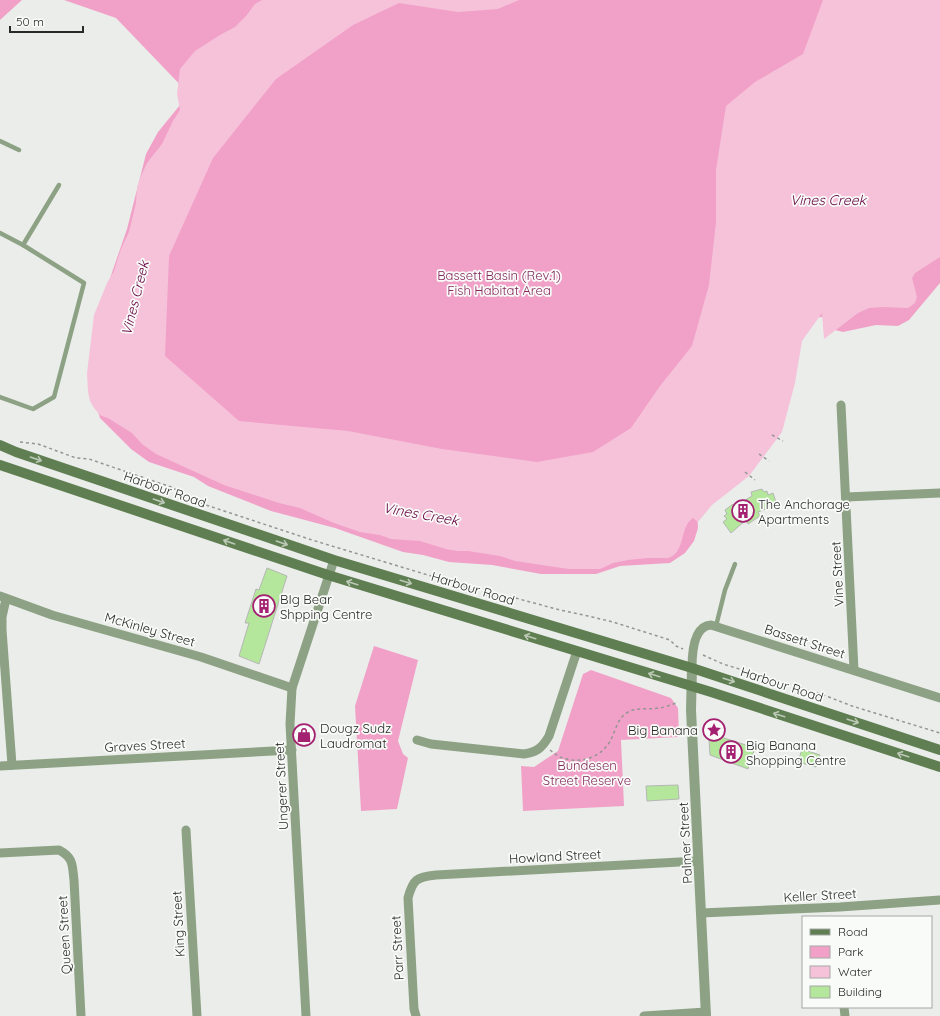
<svg xmlns="http://www.w3.org/2000/svg" width="940" height="1016" viewBox="0 0 940 1016" font-family="Quicksand,sans-serif">
<style>
.green{fill:#f1a1c8}
.water{fill:#f6c2da}
.building{fill:#b4e69c;stroke:#b5b7b4}
.lines{fill:none;stroke-linecap:round;stroke-linejoin:round}
.path{stroke:#949693;stroke-width:1.5;stroke-dasharray:3 3;stroke-linecap:butt}
.service{stroke:#8da284;stroke-width:4.5}
.minor{stroke:#8da284;stroke-width:9}
.tertiary{stroke:#8da284;stroke-width:10}
.secondary{stroke:#5f7e51;stroke-width:10}
.oneway{stroke:#bbc9b5}
.labels{text-anchor:middle;stroke-width:3.5;stroke-linejoin:round;paint-order:stroke}
.park-label{font-size:13px;fill:#84265c;stroke:#f9fbf8}
.street-label{font-size:13px;fill:#282928;stroke:#f9fbf8}
.poi-label{font-size:13px;fill:#282928;stroke:#f9fbf8;text-anchor:start}
.water-label{font-size:14px;font-style:italic;fill:#650042;stroke:#f9fbf8}
</style>
<rect width="100%" height="100%" fill="#ebedea"/>
<g class="green">
<polygon points="0,0 22,0 0,20"/>
<polygon points="64,0 940,0 940,283 909,320 898,326 876,325 843,332 823,327 823,317 782,320 696,494 698,528 694,541 685,553 670,563 620,566 596,574 541,574 492,565 449,562 423,555 403,552 335,528 271,511 208,486 194,477 149,462 131,449 100,418 93,396 107,287 127,229 146,154 158,132 189,94 116,18"/>
<polygon points="374,646 418,660 398,741 403,754 408,758 397,809 361,811 355,706"/>
<polygon points="591,670 671,698 678,708 679,737 621,740 624,806 523,811 521,766 534,767 558,751 583,674"/>
</g>
<path class="water" d="M 262,0 L 519,0 L 498,9 L 458,12 L 399,3 L 353,25 L 276,79 L 213,158 L 169,256 L 165,356 L 239,421 L 348,431 L 442,449 L 537,462 L 593,452 L 631,428 L 660,386 L 692,346 L 709,285 L 716,222 L 716,170 L 726,106 L 755,82 L 803,54 L 823,0 L 940,0 L 940,257 L 915,273 L 912,278 L 917,297 L 915,303 L 908,308 L 883,307 L 869,308 L 858,313 L 824,339 L 822,313 L 802,341 L 795,383 L 782,432 L 749,476 L 712,505 L 698,522 L 693,518 C 679,527 686,553 668,558 L 647,558 L 628,560 L 613,563 L 600,569 L 569,569 L 555,567 L 515,561 L 500,556 L 468,551 L 457,551 L 446,549 L 420,541 L 391,539 L 380,535 L 360,532 L 334,523 L 300,508 L 279,503 L 224,485 L 156,454 L 142,444 L 132,433 L 127,430 L 108,418 L 102,416 L 100,415 L 94,408 L 90,401 L 88,392 L 87,373 L 94,315 L 107,283 L 114,271 L 121,249 L 129,232 L 136,203 L 137,187 L 141,176 L 147,163 L 162,144 L 173,121 L 180,110 L 177,94 L 180,69 L 195,51 L 220,35 L 235,27 L 246,16 L 255,4 Z"/>
<g class="building">
<polygon points="762,489 764,492 767,491 768,495 773,493 777,505 758,512 760,516 748,524 746,520 731,533 723,522 727,519 724,516 727,514 725,510 733,504 735,506 752,496 751,492"/>
<polygon points="267,568 287,576 259,664 239,656 249,623 245,623 256,589 259,590"/>
<polygon points="715,735 755,748 748,769 710,755 709,739"/>
<polygon points="802,749 820,755 816,767 798,762"/>
<polygon points="678,785 679,799 647,801 646,786"/>
</g>
<g class="lines">
<g class="path">
<polyline points="772,435 783,441"/>
<polyline points="20,442 38,444 76,458 89,459 171,487 203,504 312,540 461,585 477,592"/>
<polyline points="759,454 769,461"/>
<polyline points="745,472 755,480"/>
<polyline points="486,595 508,596 560,610 588,616 613,622 670,640 676,646 683,649"/>
<polyline points="703,655 723,664 821,694 852,706 940,733"/>
<path d="M 550,750 C 554,753 558,757 563,758 C 580,764 599,758 609,743 C 616,732 616,719 628,712 C 638,707 647,710 658,708 C 664,708 670,705 676,703"/>
</g>
<g class="service">
<polyline points="0,141 19,150"/>
<polyline points="0,233 23,245 84,283 54,397 33,409 0,397"/>
<polyline points="23,245 59,185"/>
<polyline points="716,626 725,590 735,564"/>
</g>
<g class="minor">
<polyline points="841,405 854,670"/>
<polyline points="846,497 940,493"/>
<polyline points="0,596 52,615 201,657 292,688"/>
<polyline points="6,599 2,617 2,630 12,765"/>
<path d="M 692,668 C 692,654 693,626 711,625 L 940,698"/>
<path d="M 417,740 L 431,744 L 524,754 C 537,752 542,748 549,736 L 577,651"/>
<polyline points="0,766 292,750"/>
<polyline points="186,830 197,1016"/>
<path d="M 0,853 L 59,850 C 74,858 72,865 74,880 L 81,1016"/>
<polyline points="701,913 840,907 940,900"/>
<polyline points="844,1007 845,1016"/>
<polyline points="306,1016 290,724 292,688 334,560"/>
<path d="M 416,1016 L 414,1009 L 408,898 C 413,879 417,877 436,875 L 698,861"/>
<polyline points="644,1016 706,1012"/>
</g>
<polyline class="tertiary" points="692,668 691,710 706,1016"/>
<g class="secondary">
<polyline points="0,445 16,452 334,560 692,668 940,750"/>
<polyline points="0,465 328,575 711,692 940,767"/>
</g>
</g>
<defs><path id="oneway-shaft" d="M-6 0H5M1.5-3L5.5 0L1.5 3" fill="none" stroke-width="1.6" stroke-linecap="round" stroke-linejoin="round"/></defs>
<g class="oneway">
<use href="#oneway-shaft" transform="translate(36 459) rotate(19)"/>
<use href="#oneway-shaft" transform="translate(159 501) rotate(19)"/>
<use href="#oneway-shaft" transform="translate(229 542) rotate(-161)"/>
<use href="#oneway-shaft" transform="translate(282 543) rotate(19)"/>
<use href="#oneway-shaft" transform="translate(406 582) rotate(17)"/>
<use href="#oneway-shaft" transform="translate(352 583) rotate(-163)"/>
<use href="#oneway-shaft" transform="translate(530 637) rotate(-163)"/>
<use href="#oneway-shaft" transform="translate(654 675) rotate(-163)"/>
<use href="#oneway-shaft" transform="translate(729 680) rotate(18)"/>
<use href="#oneway-shaft" transform="translate(779 715) rotate(-162)"/>
<use href="#oneway-shaft" transform="translate(853 721) rotate(18)"/>
<use href="#oneway-shaft" transform="translate(903 755) rotate(-162)"/>
</g>
<defs>
<g id="building-ring" transform="scale(1.15)"><circle r="9.5" fill="#f9fbf8" stroke="#a32170" stroke-width="1.5"/><path d="M-4-6H4V6H1V3H-1V6H-4ZM-2.5-4.3h1.7v1.8h-1.7ZM.8-4.3h1.7v1.8H.8ZM-2.5-1h1.7V.8h-1.7ZM.8-1h1.7V.8H.8Z" fill="#a32170"/></g>
<g id="sight-ring" transform="scale(1.15)"><circle r="9.5" fill="#f9fbf8" stroke="#a32170" stroke-width="1.5"/><path d="M0-6L1.8-2.2L6-1.7L2.9 1.2L3.7 5.4L0 3.3L-3.7 5.4L-2.9 1.2L-6-1.7L-1.8-2.2Z" fill="#a32170"/></g>
<g id="shop-ring" transform="scale(1.15)"><circle r="9.5" fill="#f9fbf8" stroke="#a32170" stroke-width="1.5"/><path d="M-5-2.5h2.3a2.7 3.5 0 0 1 5.4 0H5L5.5 6h-11ZM-1.5-2.5h3a1.5 2.3 0 0 0-3 0Z" fill="#a32170"/></g>
</defs>
<g fill-rule="evenodd">
<use href="#building-ring" x="743" y="511"/>
<use href="#building-ring" x="264" y="606"/>
<use href="#sight-ring" x="714" y="730"/>
<use href="#shop-ring" x="304" y="735"/>
<use href="#building-ring" x="731" y="752"/>
</g>
<g class="labels">
<g class="park-label">
<text x="499" y="280">Bassett Basin (Rev.1)<tspan x="499" dy="15">Fish Habitat Area</tspan></text>
<text x="587" y="770">Bundesen<tspan x="587" dy="15">Street Reserve</tspan></text>
</g>
<g class="street-label">
<text transform="translate(165 489) rotate(19)" y="5">Harbour Road</text>
<text transform="translate(837 574) rotate(-93)" y="5">Vine Street</text>
<text transform="translate(473 588) rotate(17)" y="5">Harbour Road</text>
<text transform="translate(150 629) rotate(16)" y="5">McKinley Street</text>
<text transform="translate(805 641) rotate(18)" y="5">Bassett Street</text>
<text transform="translate(782 684) rotate(18)" y="5">Harbour Road</text>
<text transform="translate(145 745) rotate(-3)" y="5">Graves Street</text>
<text transform="translate(281 786) rotate(-93)" y="5">Ungerer Street</text>
<text transform="translate(685 843) rotate(-93)" y="5">Palmer Street</text>
<text transform="translate(555 856) rotate(-3)" y="5">Howland Street</text>
<text transform="translate(820 895) rotate(-3)" y="5">Keller Street</text>
<text transform="translate(178 924) rotate(-93)" y="5">King Street</text>
<text transform="translate(64 935) rotate(-93)" y="5">Queen Street</text>
<text transform="translate(397 948) rotate(-93)" y="5">Parr Street</text>
</g>
<g class="poi-label">
<text x="758" y="509">The Anchorage<tspan x="758" dy="15">Apartments</tspan></text>
<text x="280" y="604">BIg Bear<tspan x="280" dy="15">Shpping Centre</tspan></text>
<text x="320" y="733">Dougz Sudz<tspan x="320" dy="15">Laudromat</tspan></text>
<text x="698" y="735" text-anchor="end">Big Banana</text>
<text x="746" y="750">Big Banana<tspan x="746" dy="15">Shopping Centre</tspan></text>
</g>
<g class="water-label">
<text x="828" y="205">Vines Creek</text>
<text transform="translate(135 298) rotate(-76)" y="5">Vines Creek</text>
<text transform="translate(421 514) rotate(10)" y="5">Vines Creek</text>
</g>
</g>
<rect x="802" y="916" width="130" height="92" fill="#f9fbf8" stroke="#a5a7a5"/>
<rect x="810" y="929" width="20" height="6" fill="#5f7e51" stroke="#a5a7a5"/>
<text x="838" y="936" font-size="12" fill="#282928">Road</text>
<rect x="810" y="946" width="20" height="12" fill="#f1a1c8" stroke="#a5a7a5"/>
<text x="838" y="956" font-size="12" fill="#282928">Park</text>
<rect x="810" y="966" width="20" height="12" fill="#f6c2da" stroke="#a5a7a5"/>
<text x="838" y="976" font-size="12" fill="#282928">Water</text>
<rect x="810" y="986" width="20" height="12" fill="#b4e69c" stroke="#a5a7a5"/>
<text x="838" y="996" font-size="12" fill="#282928">Building</text>
<path d="M10 26v6h73v-6" fill="none" stroke="#282928" stroke-width="2"/>
<text x="16" y="26" font-size="12" fill="#282928" stroke="#f9fbf8" stroke-width="3" paint-order="stroke">50 m</text>
</svg>
